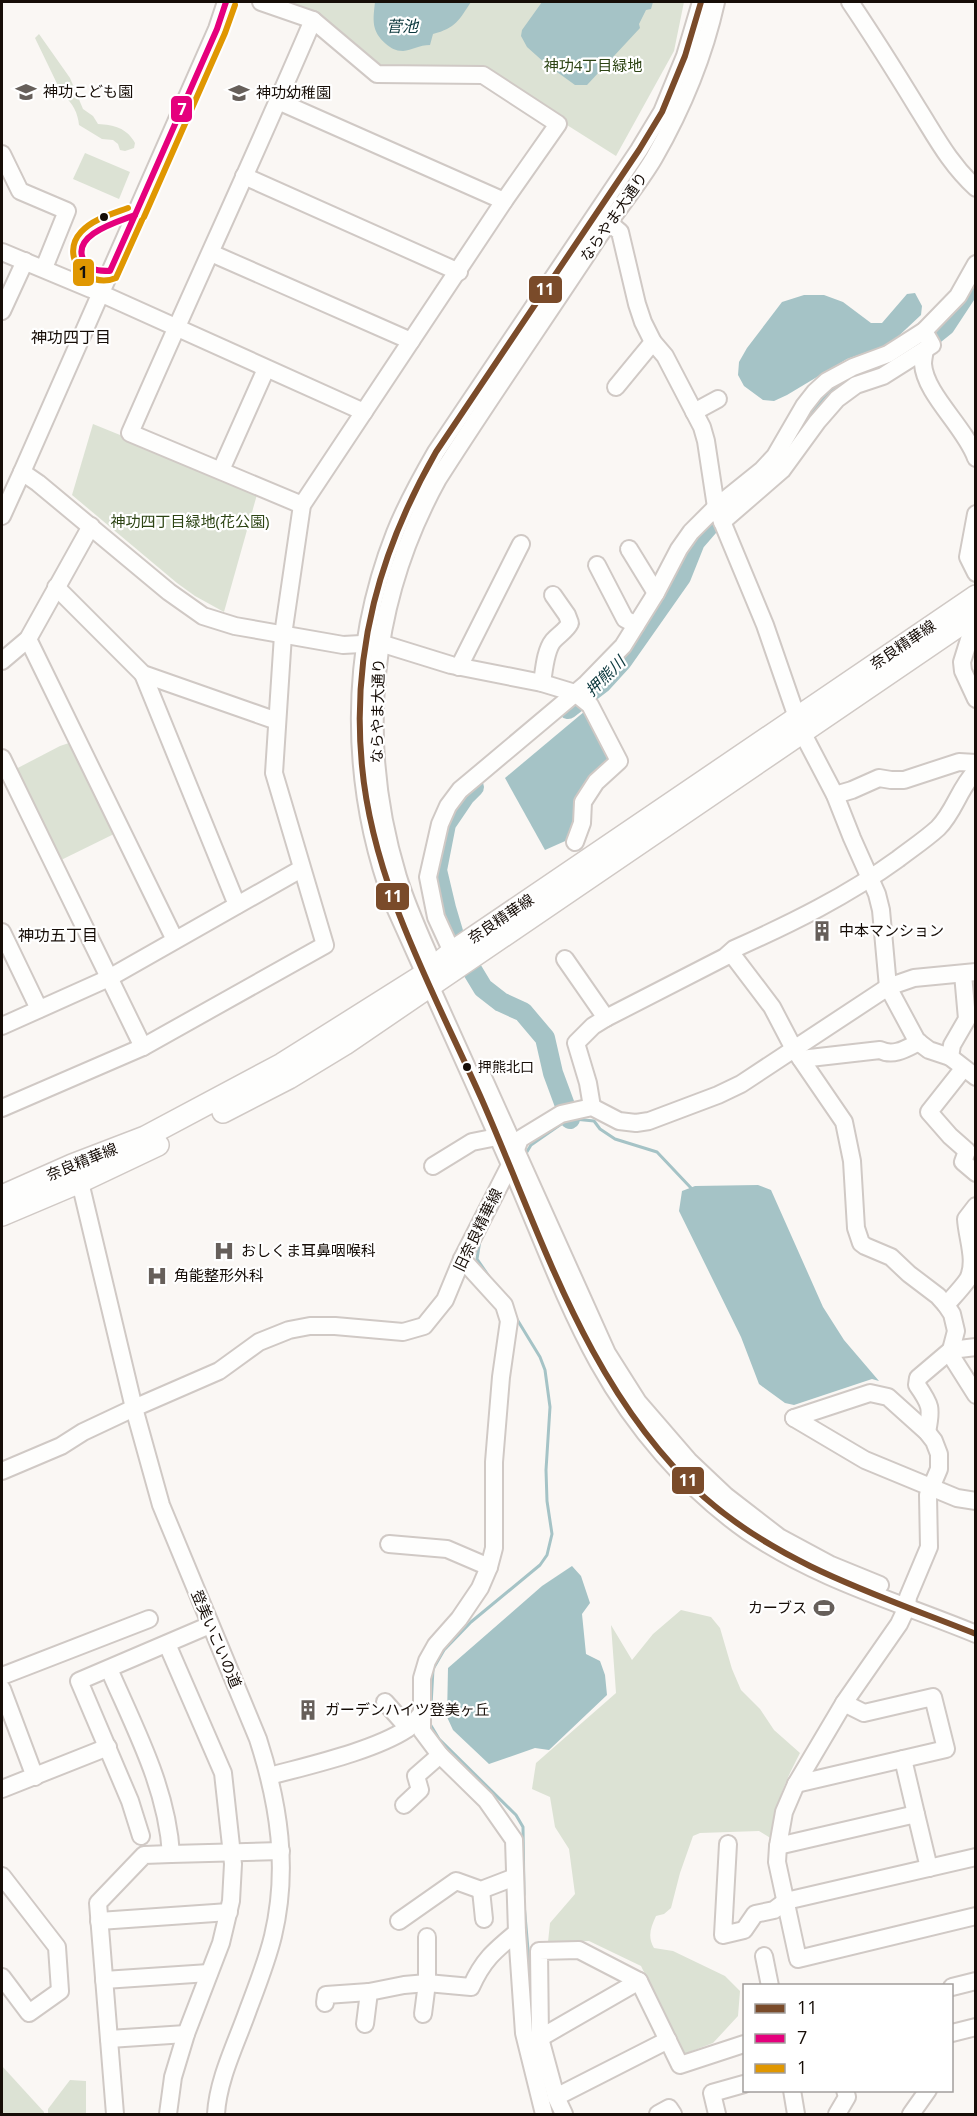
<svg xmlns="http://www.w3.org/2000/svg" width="977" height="2116" viewBox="0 0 977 2116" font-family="'Open Sans','Noto Sans JP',sans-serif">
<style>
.green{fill:#dce2d4}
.water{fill:#a5c3c6}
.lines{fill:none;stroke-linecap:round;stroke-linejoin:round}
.stream{stroke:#a5c3c6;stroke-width:3}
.river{stroke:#a5c3c6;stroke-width:20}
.minor-casing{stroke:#d0c9c5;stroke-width:20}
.major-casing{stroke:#d0c9c5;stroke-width:24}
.minor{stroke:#fefefd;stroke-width:16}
.major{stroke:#fefefd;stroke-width:21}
.bus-1-casing{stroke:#fff;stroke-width:10}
.bus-2-casing{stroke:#fff;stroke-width:10}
.bus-3-casing{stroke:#fff;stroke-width:10}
.bus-1{stroke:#7a4b2a;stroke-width:6}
.bus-2{stroke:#e5007d;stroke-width:6}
.bus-3{stroke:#e09701;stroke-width:6}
.bus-dot{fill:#160d07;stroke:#fff;stroke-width:2}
.labels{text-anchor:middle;stroke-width:4.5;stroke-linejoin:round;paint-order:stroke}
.bus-label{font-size:14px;fill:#160d07;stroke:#fff;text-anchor:start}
.park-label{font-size:15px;fill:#2d4414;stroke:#fff}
.poi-label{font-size:15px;fill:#160d07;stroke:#fff;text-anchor:start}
.street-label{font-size:15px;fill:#160d07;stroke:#fff}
.water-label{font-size:16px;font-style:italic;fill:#09363b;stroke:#fff}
.neighbourhood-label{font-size:16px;fill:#160d07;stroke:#fff}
.line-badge{stroke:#fff;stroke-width:2}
.badge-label{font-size:16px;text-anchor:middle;font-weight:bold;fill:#fff}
.pale-badge-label{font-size:16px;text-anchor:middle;font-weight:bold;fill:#111}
</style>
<rect width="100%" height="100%" fill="#faf7f4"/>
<g class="green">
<polygon points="285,2 684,2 674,51 616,156 483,72 380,70 314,12"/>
<path d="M 39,34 L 70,78 L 83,109 L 93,116 L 98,124 C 114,125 127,128 135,143 L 134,148 L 125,151 L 120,150 L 118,144 L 113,140 L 102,139 L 79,125 C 78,114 73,102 63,96 L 35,38 Z"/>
<polygon points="85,153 130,172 119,199 73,179"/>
<polygon points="93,424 258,491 224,612 195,596 177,583 72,495"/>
<polygon points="69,743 114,834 57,862 12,771 60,746"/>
<path d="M 681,1610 L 711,1617 L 720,1628 L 732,1669 L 741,1690 L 760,1709 L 774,1730 L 800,1753 C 784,1784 775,1804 772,1839 L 759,1831 L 700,1833 L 693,1836 L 680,1873 L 671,1908 L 664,1914 L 656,1916 C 651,1927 647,1936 654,1948 L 673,1951 L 725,1976 L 740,1991 L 738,2016 L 713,2043 L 684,2054 L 641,1966 L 589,1941 L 548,1942 L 550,1923 L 575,1894 L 569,1849 L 555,1827 L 550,1797 L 532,1789 L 536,1763 L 616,1693 L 611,1625 L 632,1660 L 653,1634 Z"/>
<polygon points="2,2066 44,2112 44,2114 2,2114"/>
<polygon points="70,2080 86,2081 86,2114 48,2114 48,2109"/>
</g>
<g class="water">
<path d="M 375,2 L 471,2 C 459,20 456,28 433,34 L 430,45 C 419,45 412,50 403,51 C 395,51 391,48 386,44 C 371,31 373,20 375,2 Z"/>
<polygon points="542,2 653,2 651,9 646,10 639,24 640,28 587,85 575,85 546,64 527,47 521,36 522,30"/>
<polygon points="915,293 922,306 921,315 890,344 847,359 787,395 774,401 763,400 744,386 738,375 739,362 747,348 782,302 804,295 824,295 843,302 871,323 882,323 907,294"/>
<polygon points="585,711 612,759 572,838 545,850 505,778"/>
<polygon points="758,1185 771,1190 823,1307 844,1340 879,1381 872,1379 794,1405 785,1403 759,1384 741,1337 679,1211 682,1191 695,1186"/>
<polygon points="572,1566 581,1576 590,1603 582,1614 586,1654 600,1661 605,1675 607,1695 549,1750 535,1748 489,1764 453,1730 447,1717 448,1668 542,1586"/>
</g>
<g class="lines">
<g class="stream">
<polyline points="574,1119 594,1121 600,1129 615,1139 657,1152 691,1188"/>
<polyline points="525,1155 531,1145 567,1120"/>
<polyline points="480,1240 477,1259 490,1278"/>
<polyline points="515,1316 540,1357 545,1370 550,1407 546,1470 547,1501 552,1534 547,1555 540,1565 471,1622 444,1650 433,1669 430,1724 439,1739 516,1815 523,1827 524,1895"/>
<polyline points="524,1904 531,1984"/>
</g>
<g class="river">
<polyline points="915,350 945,326 970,288"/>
<polyline points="793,446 822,395 852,377 889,365"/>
<polyline points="568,709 602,683 622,661 681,577 695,542 721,512 729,506"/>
<polyline points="474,787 465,796 446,824 437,870 446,908 457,945 483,988 501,1002 523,1012 545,1038 553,1073 570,1119"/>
</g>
<g class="minor-casing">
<g id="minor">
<path d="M 701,2 L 685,56 L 662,112 L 639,150 L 436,452 C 421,478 406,505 395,533 C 348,652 349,784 393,903 C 433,991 473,1080 512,1169 C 540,1233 564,1300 598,1362 C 634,1427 686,1488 747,1531 C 817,1579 898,1602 976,1634"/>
<path d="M 850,2 C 873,36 895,71 917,107 C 936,137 949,163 976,188"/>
<polyline points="278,101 504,201"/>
<polyline points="2,154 20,191 67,211 44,268"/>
<polyline points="244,176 459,272"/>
<polyline points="601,216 620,232 637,304 643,322 653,342 665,356 702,427 706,441 716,507 765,625 802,732 835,795 852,838 877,894 881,910 888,987 917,1041 929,1050 950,1057 976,1077"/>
<polyline points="2,252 91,289 364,412"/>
<polyline points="211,253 411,341"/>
<polyline points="2,311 25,261"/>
<path d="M 925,350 C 924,355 923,360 923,364 C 925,394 965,427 976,458"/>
<polyline points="616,387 653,342"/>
<polyline points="694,412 718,399"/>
<polyline points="221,470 266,369"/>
<polyline points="22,472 217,29 226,2"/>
<path d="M 302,505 L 130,433 C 190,295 254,158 313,20"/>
<polyline points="976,514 968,557 976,573"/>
<polyline points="2,516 22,472 38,483 169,592 203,616 235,626 343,645 380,643 451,665 542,683 575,693 590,705 619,761 596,782 583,802 582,823 575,842"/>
<polyline points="722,522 782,470 817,422 837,399 856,385 883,376 932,345 924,331"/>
<polyline points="629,549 656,593"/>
<polyline points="597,565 625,619 636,625"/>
<polyline points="56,587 143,674 277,721"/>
<polyline points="969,618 971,633 962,662 963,671 976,699"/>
<polyline points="28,639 175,940"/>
<polyline points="2,661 28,639 91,526"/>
<polyline points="459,667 521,544"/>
<polyline points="143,674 237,905"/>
<path d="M 542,683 C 544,671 545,651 553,641 C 559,634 566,631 570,623 L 567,615 L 553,595"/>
<polyline points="2,758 143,1047"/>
<polyline points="835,795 852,790 879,778 891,780 904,780 959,762 976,763"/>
<polyline points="2,932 39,1009"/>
<polyline points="452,952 436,917 428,877 440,824 448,806 460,790 585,685 623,646 656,593 679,549 691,532 716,507 762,470 775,456 804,406 815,392 827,381 853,367 888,354 924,331 958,296 976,264"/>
<path d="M 428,953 C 417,928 406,903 398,877 C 357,742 370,602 438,479 C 490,397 546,317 599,236 C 617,210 638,185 654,158 C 682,109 704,56 716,2"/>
<polyline points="731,953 772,1007 794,1049 844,1122 852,1161 856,1228 861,1243 865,1246 891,1257 909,1274 938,1296 946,1305 952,1314 956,1331 951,1350 952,1357 976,1395"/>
<polyline points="565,959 606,1018 593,1026 576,1043 588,1083 592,1107"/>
<path d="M 606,1018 L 725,957 L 734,949 C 792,923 847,896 898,859 C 911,849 926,839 938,828 C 955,811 959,788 976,771"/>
<polyline points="2,1026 109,978 301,869"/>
<polyline points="950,1057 952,1045 967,1019 963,974"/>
<path d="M 801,1059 L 880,1050 C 894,1057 907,1048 919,1042"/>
<polyline points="963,1069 929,1112 950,1136 967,1151 963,1162 976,1173"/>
<polyline points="482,1075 607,1353 638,1402 689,1461 726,1496 779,1537 831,1565 880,1585"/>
<polyline points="2,1108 143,1047 325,945 274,773 283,635 302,505 504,201 558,124 483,75 377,74 313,20 261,2"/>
<polyline points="433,1166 472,1142 497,1137"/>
<path d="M 75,1172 L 80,1182 L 134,1408 L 161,1505 L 258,1739 C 279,1804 289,1869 273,1936 C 267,1961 257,1986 248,2010 C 236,2044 218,2079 216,2114"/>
<polyline points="462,1259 504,1305 509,1321 501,1377 494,1462 494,1548 489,1567 480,1588 459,1619 436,1645 427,1661 422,1678 422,1731 440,1755 486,1800 514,1840 517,1932 524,2033 544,2114"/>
<path d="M 946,1305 C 953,1297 962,1288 968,1279 C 977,1261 967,1238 966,1219 L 976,1206"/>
<polyline points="794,1418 870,1393 888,1397 927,1432 934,1441 939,1454 939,1469 928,1495 929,1547 908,1597 907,1607 899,1624 844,1703 796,1784 784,1812 778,1846 777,1862 798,1959 976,1916"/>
<polyline points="794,1418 865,1460 957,1498 976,1501"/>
<path d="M 927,1432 C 932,1408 931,1405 917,1385 L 918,1378 L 951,1350 L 976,1347"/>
<polyline points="2,1471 61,1446 83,1432 134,1408 219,1371 259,1342 289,1330 310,1326 335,1326 403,1332 424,1326 445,1300 462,1259 510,1165 520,1139 561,1114 592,1107 619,1121 636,1123 649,1121 718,1095 741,1084 888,987 914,978 976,972"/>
<polyline points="389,1544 447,1549 489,1567"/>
<polyline points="167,1644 223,1773 233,1864 231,1901 221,1943 186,2034 173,2077 168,2114"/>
<path d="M 109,1669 C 135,1729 167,1788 171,1854 L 281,1851"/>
<polyline points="2,1676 149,1619"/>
<polyline points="2,1689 35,1777"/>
<polyline points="385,1702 408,1728"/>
<polyline points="903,1759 916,1814"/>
<path d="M 270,1776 C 310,1765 373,1751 407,1729 C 413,1725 418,1717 423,1712"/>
<polyline points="796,1784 946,1749 933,1697 864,1713 844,1703"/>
<polyline points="2,1789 108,1747"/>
<polyline points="404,1805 420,1790 416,1776 440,1755"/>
<polyline points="141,1836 130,1801 79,1681 210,1625"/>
<polyline points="728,1844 723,1935 744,1930 755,1914 774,1910 786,1901 976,1857"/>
<polyline points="778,1846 916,1814 929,1868"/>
<polyline points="2,1876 57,1947 60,1991 29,2013 2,1977"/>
<polyline points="481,1890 484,1919"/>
<polyline points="99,1921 229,1912"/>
<polyline points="399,1921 456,1881 481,1890 515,1877"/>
<polyline points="764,1956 770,1986"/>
<polyline points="104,1980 209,1973"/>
<polyline points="952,1987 976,1981"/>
<polyline points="325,2003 326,1995 369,1992"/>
<polyline points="423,2014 427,1983 427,1937"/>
<path d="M 365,2024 L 369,1992 L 404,1985 L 427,1983 L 471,1987 C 483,1960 494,1951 517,1932"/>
<polyline points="952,2033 976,2027"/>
<polyline points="540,2038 639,1981"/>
<polyline points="109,2039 186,2034"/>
<polyline points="792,2090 796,2114"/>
<polyline points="556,2097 668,2040"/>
<polyline points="115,2114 98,1903 144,1855 171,1854"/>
<polyline points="564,2114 556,2097 540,2038 539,1951 579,1950 639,1981 680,2065 744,2044"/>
<polyline points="658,2114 669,2108 673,2114"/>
<polyline points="717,2114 712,2093 744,2084"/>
<polyline points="837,2114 847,2097 845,2090"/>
<polyline points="911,2114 928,2090"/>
</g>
</g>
<g class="major-casing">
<g id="major">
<polyline points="223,1112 289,1078 345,1044 976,614"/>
<polyline points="2,1196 72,1165 145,1137 282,1064 425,974 452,952 976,596"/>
<polyline points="2,1215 80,1182 158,1145"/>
</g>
</g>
<use href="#minor" class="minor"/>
<use href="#major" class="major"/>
<g class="bus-1-casing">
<path id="bus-1" d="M 701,2 L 685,56 L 662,112 L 639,150 L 436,452 C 380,550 351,652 362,766 C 373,885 434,992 482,1100 C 543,1239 588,1392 704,1497 C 782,1566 881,1596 976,1634"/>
</g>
<g class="bus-2-casing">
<g id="bus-2">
<path d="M 135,215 L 110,271 C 100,271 90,271 84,261 C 70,235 117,222 135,215 Z"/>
<polyline points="135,215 217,29 226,2"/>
</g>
</g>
<g class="bus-3-casing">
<g id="bus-3">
<path d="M 128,208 C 112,214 93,219 81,232 C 59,256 87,290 116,278 L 142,220"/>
<polyline points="144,217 225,33 235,5"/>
</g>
</g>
<use href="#bus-1" class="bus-1"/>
<use href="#bus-2" class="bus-2"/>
<use href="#bus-3" class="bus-3"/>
</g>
<defs>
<g id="school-bare" transform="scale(1.62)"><path d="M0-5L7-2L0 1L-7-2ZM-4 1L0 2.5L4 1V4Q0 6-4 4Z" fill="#665f5a" stroke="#fff" stroke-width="2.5" paint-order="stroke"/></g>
<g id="building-bare" transform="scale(1.62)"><path d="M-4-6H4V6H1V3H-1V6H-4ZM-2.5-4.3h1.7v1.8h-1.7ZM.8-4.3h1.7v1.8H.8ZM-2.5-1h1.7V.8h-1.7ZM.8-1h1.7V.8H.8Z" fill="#665f5a" stroke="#fff" stroke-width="2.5" paint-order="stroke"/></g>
<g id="hospital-bare" transform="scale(1.62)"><path d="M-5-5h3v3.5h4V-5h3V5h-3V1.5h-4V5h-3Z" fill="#665f5a" stroke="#fff" stroke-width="2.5" paint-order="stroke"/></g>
<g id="stadium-bare" transform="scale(1.62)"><path d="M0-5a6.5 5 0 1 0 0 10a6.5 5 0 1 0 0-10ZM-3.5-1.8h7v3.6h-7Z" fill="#665f5a" stroke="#fff" stroke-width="2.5" paint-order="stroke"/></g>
</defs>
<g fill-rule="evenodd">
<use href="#school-bare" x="26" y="92"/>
<use href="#school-bare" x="239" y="93"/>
<use href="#building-bare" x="822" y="931"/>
<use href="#hospital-bare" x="224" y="1251"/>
<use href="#hospital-bare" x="157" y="1276"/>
<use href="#stadium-bare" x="824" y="1608"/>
<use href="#building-bare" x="308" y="1710"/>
</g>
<g class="bus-dot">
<circle cx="104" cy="217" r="5"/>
<circle cx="467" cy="1067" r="5"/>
</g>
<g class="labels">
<g class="bus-label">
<text x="478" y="1072">押熊北口</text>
</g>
<g class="park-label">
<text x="593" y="71">神功4丁目緑地</text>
<text x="190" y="527">神功四丁目緑地(花公園)</text>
</g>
<g class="poi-label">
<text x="43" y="97">神功こども園</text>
<text x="256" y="98">神功幼稚園</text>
<text x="839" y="936">中本マンション</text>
<text x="241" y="1256">おしくま耳鼻咽喉科</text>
<text x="174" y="1281">角能整形外科</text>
<text x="807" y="1613" text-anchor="end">カーブス</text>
<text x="325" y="1715">ガーデンハイツ登美ヶ丘</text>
</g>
<g class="street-label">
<text transform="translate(614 217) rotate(-55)" y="5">ならやま大通り</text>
<text transform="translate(903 645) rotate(-34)" y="5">奈良精華線</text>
<text transform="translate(378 711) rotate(-89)" y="5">ならやま大通り</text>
<text transform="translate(501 919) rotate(-34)" y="5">奈良精華線</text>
<text transform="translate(82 1162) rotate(-22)" y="5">奈良精華線</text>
<text transform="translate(478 1230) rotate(-64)" y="5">旧奈良精華線</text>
<text transform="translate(216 1639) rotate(67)" y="5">登美いこいの道</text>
</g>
<g class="water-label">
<text x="402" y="32">菅池</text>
<text transform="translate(605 676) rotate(-45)" y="6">押熊川</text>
</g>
<g class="neighbourhood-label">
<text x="71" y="343">神功四丁目</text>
<text x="58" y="941">神功五丁目</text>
</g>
</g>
<g class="line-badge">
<rect x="170" y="95" width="23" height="28" rx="6" fill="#e5007d"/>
<rect x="72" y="258" width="23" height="29" rx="6" fill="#e09701"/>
<rect x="528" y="275" width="35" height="29" rx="6" fill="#7a4b2a"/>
<rect x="375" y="882" width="35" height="29" rx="6" fill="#7a4b2a"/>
<rect x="671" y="1466" width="34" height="29" rx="6" fill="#7a4b2a"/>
</g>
<g class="badge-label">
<text x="182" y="115">7</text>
<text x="545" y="295">11</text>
<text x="393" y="902">11</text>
<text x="688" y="1486">11</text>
</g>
<g class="pale-badge-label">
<text x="83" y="278">1</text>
</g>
<rect width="977" height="2116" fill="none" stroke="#160d07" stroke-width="6"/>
<rect x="743" y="1984" width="210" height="108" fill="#ffffff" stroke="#a29e9c" stroke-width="1.5"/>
<rect x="755" y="2004" width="30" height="9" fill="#7a4b2a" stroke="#a29e9c" stroke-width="1.5"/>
<text x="797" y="2014" font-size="18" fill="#160d07">11</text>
<rect x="755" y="2034" width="30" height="9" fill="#e5007d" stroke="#a29e9c" stroke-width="1.5"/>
<text x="797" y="2044" font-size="18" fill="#160d07">7</text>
<rect x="755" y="2064" width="30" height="9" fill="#e09701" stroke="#a29e9c" stroke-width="1.5"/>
<text x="797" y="2074" font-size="18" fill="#160d07">1</text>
</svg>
